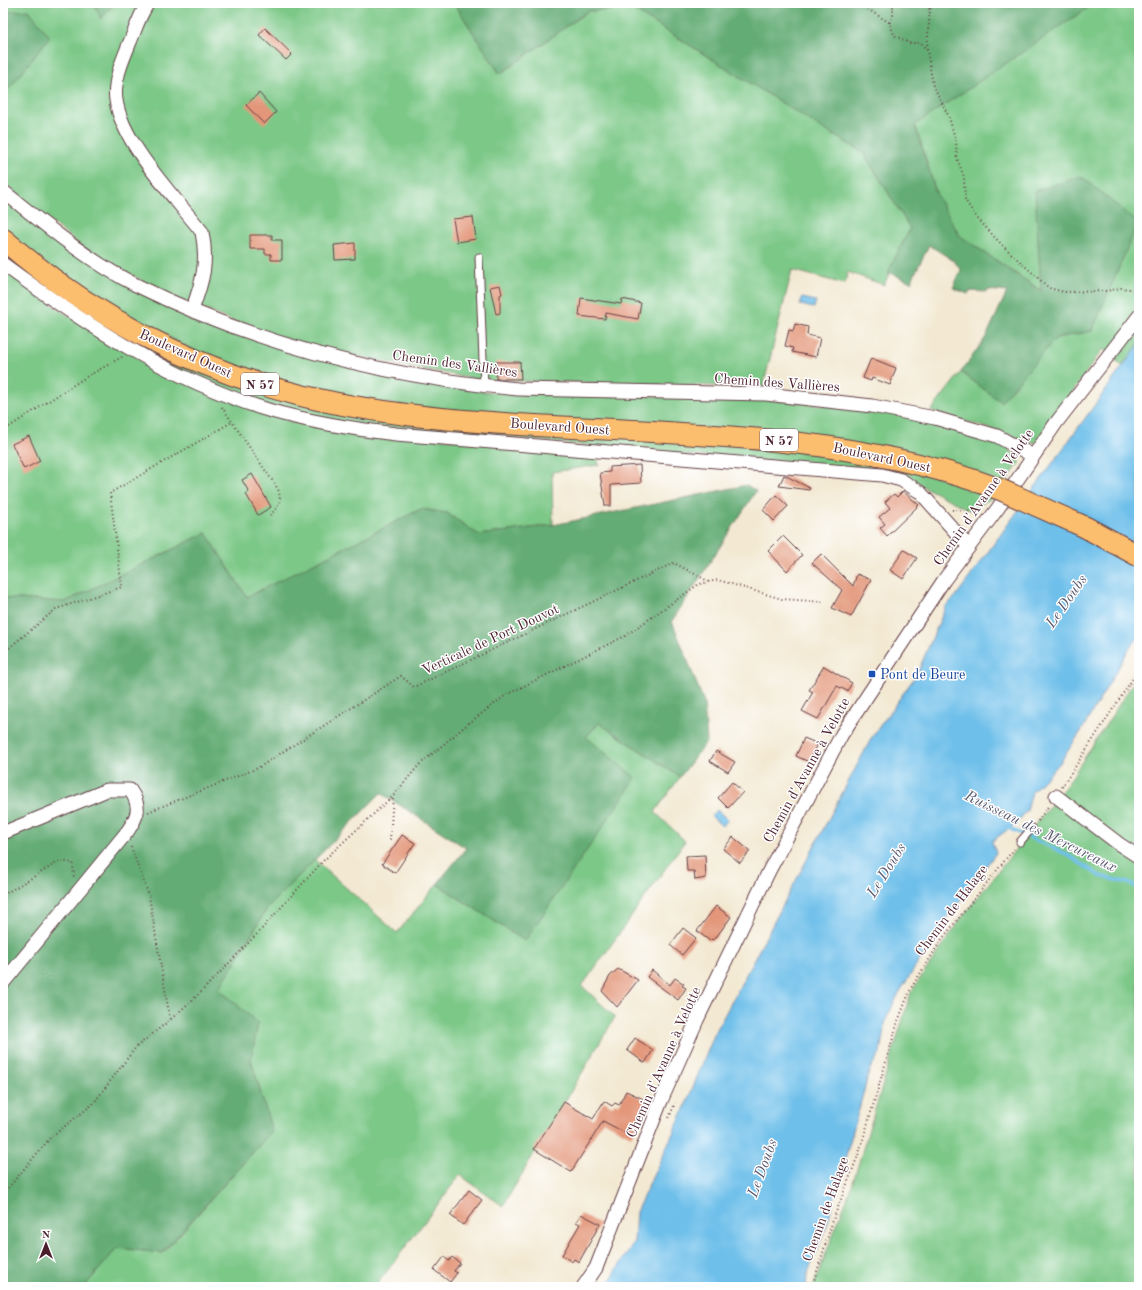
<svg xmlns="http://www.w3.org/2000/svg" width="1142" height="1290" viewBox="0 0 1142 1290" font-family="'Old Standard TT',serif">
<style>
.green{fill:#7bc887;stroke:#627459}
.forest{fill:#64ac74;stroke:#576650}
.water{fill:#6ebfea;stroke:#5c6f8a}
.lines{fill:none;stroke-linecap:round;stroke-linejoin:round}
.stream{stroke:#6ebfea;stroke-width:3.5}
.building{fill:#e39679}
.service-casing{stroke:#633d44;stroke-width:9}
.minor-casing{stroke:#633d44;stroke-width:15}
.primary-casing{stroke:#633d44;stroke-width:23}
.path{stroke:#633d44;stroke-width:2;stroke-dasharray:1 3;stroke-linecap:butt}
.service{stroke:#fff;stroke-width:7}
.minor{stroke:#fff;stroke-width:13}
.primary{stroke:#fbbd6e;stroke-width:21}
.primary-bridge-casing{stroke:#633d44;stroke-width:23;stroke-linecap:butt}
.primary-bridge{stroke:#fbbd6e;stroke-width:21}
.transit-dot{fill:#1a4fb4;stroke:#fff;stroke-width:1.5}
.labels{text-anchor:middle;stroke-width:3;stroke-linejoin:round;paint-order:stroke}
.shield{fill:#fff;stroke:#80626b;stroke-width:1}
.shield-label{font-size:13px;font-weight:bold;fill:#4a1f2b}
.street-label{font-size:14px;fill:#4a1f2b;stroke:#fff}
.transit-label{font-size:14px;fill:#164399;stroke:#fff;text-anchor:start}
.water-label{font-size:15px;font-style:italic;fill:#57576e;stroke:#fff}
</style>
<rect width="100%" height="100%" fill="#fff"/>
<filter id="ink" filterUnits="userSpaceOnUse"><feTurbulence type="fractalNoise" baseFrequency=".025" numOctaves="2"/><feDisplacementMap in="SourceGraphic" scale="8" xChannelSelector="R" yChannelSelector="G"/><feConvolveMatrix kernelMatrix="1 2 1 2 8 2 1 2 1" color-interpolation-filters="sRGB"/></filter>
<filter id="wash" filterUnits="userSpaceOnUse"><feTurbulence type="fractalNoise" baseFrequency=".012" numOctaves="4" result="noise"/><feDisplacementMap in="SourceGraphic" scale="16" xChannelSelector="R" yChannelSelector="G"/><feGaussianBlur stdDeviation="0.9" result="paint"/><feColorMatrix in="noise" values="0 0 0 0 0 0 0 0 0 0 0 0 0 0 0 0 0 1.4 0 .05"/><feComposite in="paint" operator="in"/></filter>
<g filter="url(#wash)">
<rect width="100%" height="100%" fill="#f3e9d3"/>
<g class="green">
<polygon points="3,3 454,3 500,74 588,11 632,9 833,135 863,152 910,228 884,285 848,272 844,284 792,270 763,387 480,380 321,349 253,329 165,294 82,246 31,207 3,182"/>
<polygon points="1095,3 1139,3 1139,344 1122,366 1103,349 1036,443 931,411 961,372 1001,401 1056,338 1092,331 1042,291 960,236 937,196 915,124"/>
<path d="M 3,197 L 189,315 L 484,392 L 762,399 L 887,412 L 974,433 L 1006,445 L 1020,463 L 1004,484 L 932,459 L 439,410 C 392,404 344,399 299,386 C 190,357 85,304 3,227 Z"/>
<polygon points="3,251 297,403 768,446 920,471 996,496 969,510 899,474 358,425 271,407 193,376 118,338 3,258"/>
<polygon points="3,268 67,315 292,422 597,456 599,465 552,472 553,525 479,535 447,513 421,509 247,597 206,533 65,602 3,598"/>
<polygon points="1139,674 1139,1278 1133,1287 813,1287 852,1185 911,992 963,916 1068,783"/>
<polygon points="599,723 680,777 655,812 685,841 582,986 615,1017 503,1206 460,1175 375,1287 84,1287 117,1248 163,1253 272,1131 251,1060 258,1023 219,989 268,907 315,860 397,933 437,884 525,941 586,737"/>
</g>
<g class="forest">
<polygon points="94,3 115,3 101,19"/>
<polygon points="454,3 1095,3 915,125 937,196 960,236 1041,291 1035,191 1081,176 1138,223 1092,331 1056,338 1001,402 961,372 986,337 1007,292 988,290 987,292 969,291 968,294 953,288 961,270 954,261 929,245 911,282 888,272 910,228 863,152 833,135 632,9 588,11 500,74"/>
<polygon points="29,10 50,37 3,96 3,12"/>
<polygon points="747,485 756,491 672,621 704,702 707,741 680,777 599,723 586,737 636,778 525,941 437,884 466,848 381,793 268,907 219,989 258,1023 251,1060 272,1131 162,1253 117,1248 84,1287 3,1287 3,598 65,602 206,533 247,597 421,509 447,513 479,535 553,525"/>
</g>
<g class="water">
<polygon points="802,298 816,301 814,308 800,305"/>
<polygon points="1139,344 1139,637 1129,649 1082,730 1059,764 1032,792 1027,811 1017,823 992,841 996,853 944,922 899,993 886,1019 880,1053 870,1069 827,1225 807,1275 806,1287 606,1287 634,1242 636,1212 682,1114 715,1033 872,737 917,674 946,606 956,596"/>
<polygon points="717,810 728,820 722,826 711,816"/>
</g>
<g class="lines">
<polyline class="stream" points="1008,828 1066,854 1100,876 1128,883 1139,888"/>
</g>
<g id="blocks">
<g class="building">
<polygon points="265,28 292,54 286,60 259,35"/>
<polygon points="259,93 276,112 264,124 246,105"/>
<polygon points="473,217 476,239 457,242 453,219"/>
<polygon points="250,235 272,235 272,240 282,240 282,260 271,260 271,254 265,254 265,249 250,249"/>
<polygon points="355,243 355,259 335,260 334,245"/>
<polygon points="500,285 502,294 500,295 500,313 496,314 490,287"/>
<polygon points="581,298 621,304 622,299 641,303 638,319 606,313 605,319 579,316"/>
<polygon points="795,324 808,327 807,335 820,338 816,357 792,352 793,348 785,346 789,330 793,331"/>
<polygon points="871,358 896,368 890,385 872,378 871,381 863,378"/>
<polygon points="496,362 520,362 521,379 496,379"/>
<polygon points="29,436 40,461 24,469 12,444"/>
<polygon points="640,465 641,483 611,485 611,506 605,506 600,473 610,472 610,467"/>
<polygon points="252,474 271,507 258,515 246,494 249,492 242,480"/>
<polygon points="784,475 810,488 809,490 779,486"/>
<polygon points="903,491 919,505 887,536 880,528 885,524 879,517 890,508 885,502 894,494 897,497"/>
<polygon points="776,495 788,506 774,521 763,510"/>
<polygon points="783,536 802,555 787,571 768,551"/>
<polygon points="904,550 917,558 903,579 890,570"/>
<polygon points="821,554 853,586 857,574 871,580 851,617 832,608 842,590 812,563"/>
<polygon points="824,666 852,683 847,691 837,686 818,719 802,711 813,692 809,690"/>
<polygon points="804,738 818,744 809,762 796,756"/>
<polygon points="716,751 735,762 728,772 710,761"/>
<polygon points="732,782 743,792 728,808 718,798"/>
<polygon points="402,835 415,843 395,873 382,864"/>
<polygon points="733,837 750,851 740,863 723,849"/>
<polygon points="705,855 706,878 695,880 694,871 687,871 686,856"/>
<polygon points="716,906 731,917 714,940 712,939 710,941 697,931"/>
<polygon points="683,928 696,938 682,955 670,945"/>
<polygon points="618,969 638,980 617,1007 602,991 610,976"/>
<polygon points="652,970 670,985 675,978 684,984 682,986 686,988 678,1000 647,977"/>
<polygon points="635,1038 653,1050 645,1063 627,1050"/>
<polygon points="626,1091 648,1101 631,1136 603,1121 571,1172 534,1149 564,1102 593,1119 604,1101 612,1106 615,1103 619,1105"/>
<polygon points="469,1190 482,1200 463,1225 450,1215"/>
<polygon points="581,1214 600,1224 579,1262 574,1259 572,1262 562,1255 580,1224 576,1222"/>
<polygon points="444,1257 449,1261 452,1257 460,1263 454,1271 457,1273 450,1282 434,1270"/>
</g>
</g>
</g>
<g filter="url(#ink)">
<use href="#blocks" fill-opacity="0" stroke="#633d44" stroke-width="1"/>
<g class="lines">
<g class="service-casing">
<g id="service">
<polyline points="479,257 484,386"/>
<polyline points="1020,842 1032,828"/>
</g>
</g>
<g class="minor-casing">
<g id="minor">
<path d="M 148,3 C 140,14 135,30 130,42 C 123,59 113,81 116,100 C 122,144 175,197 202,232 C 208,262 203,281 192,310"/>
<path d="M 3,191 C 44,224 88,261 136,285 C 255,344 386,377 518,389 L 766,394 L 872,406 L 935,418 L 997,436 L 1033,456"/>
<path d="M 3,264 C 84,324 171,380 268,410 C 310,422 353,429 396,434 L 882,475 L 901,480 L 920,492 L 969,547"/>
<polyline points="1056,796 1119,844 1139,857"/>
<path d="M 3,833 L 107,790 L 130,790 C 142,807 138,816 127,832 L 3,983"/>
<polyline points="583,1287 596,1268 661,1101 697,1020 769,871 842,734 944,580 998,508 1056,423 1139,316"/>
</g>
</g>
<g class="primary-casing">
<path id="primary" d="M 3,239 C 89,314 192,369 303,396 C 419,424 540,425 659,432 C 778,439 885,447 999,489"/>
</g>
<g class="path">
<polyline points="826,3 831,6 861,5 890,23 894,35 909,43 921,43 927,50 933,85 949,117 956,142 957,158 964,177 965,200 977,218 1002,245 1049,288 1064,292 1106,291 1121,288 1139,290"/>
<polyline points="923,3 930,10"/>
<polyline points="890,23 893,15 893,3"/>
<polyline points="927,49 930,10 933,3"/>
<path d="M 222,407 L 278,489 C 282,501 279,507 270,515"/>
<polyline points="9,427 86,377 122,357"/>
<polyline points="952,510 980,512"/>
<polyline points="3,653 56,609 122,587 110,493 232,422"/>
<polyline points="1062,787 1139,669"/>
<polyline points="148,812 258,768 401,676 414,687 674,563 708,581"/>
<polyline points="1038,821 1049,805"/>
<polyline points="390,840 393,796"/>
<polyline points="131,847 149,896 170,1019"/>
<polyline points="3,895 60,861 73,863 74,878"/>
<polyline points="669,1118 675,1103"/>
<polyline points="3,1194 51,1137 93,1104 136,1047 170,1020 200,993 259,932 323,861 393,796 419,765 469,723 506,695 625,636 699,584 718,580 782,599 825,602"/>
<polyline points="812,1287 833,1220 859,1153 898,1021 911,988 942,939 1014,849"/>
</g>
<use href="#service" class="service"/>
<use href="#minor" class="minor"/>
<use href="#primary" class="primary"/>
<g class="primary-bridge-casing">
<polyline id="primary-bridge" points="999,489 1085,527 1139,556"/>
</g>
<use href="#primary-bridge" class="primary-bridge"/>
</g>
</g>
<rect class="transit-dot" x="868" y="670" width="8" height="8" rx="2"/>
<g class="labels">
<g class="shield">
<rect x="241" y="373" width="38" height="22" rx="3"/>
<rect x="760" y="429" width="38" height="22" rx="3"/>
</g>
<g class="shield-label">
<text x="260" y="389">N 57</text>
<text x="779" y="445">N 57</text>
</g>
<g class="street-label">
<text transform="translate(186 353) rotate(24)" y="5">Boulevard Ouest</text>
<text transform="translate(455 363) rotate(8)" y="5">Chemin des Vallières</text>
<text transform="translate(777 382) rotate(4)" y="5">Chemin des Vallières</text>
<text transform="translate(560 426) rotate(4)" y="5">Boulevard Ouest</text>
<text transform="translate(882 457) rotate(12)" y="5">Boulevard Ouest</text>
<text transform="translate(983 497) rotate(-55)" y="5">Chemin d'Avanne à Velotte</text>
<text transform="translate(490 639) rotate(-25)" y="5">Verticale de Port Douvot</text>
<text transform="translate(806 770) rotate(-61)" y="5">Chemin d'Avanne à Velotte</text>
<text transform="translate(951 910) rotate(-53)" y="5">Chemin de Halage</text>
<text transform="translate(663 1062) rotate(-66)" y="5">Chemin d'Avanne à Velotte</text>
<text transform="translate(825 1209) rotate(-70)" y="5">Chemin de Halage</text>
</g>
<g class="transit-label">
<text x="880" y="679">Pont de Beure</text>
</g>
<g class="water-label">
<text transform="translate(1066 601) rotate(-55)" y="5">Le Doubs</text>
<text transform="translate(1041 831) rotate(26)" y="5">Ruisseau des Mercureaux</text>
<text transform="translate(886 870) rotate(-58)" y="5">Le Doubs</text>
<text transform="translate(762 1168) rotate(-70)" y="5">Le Doubs</text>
</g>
</g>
<rect width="1142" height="1290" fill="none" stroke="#fff" stroke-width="16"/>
<g transform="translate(46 1244)" stroke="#ffffff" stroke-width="3" paint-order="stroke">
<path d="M0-3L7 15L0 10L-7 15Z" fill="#4a1f2b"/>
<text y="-6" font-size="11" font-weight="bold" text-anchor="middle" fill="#4a1f2b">N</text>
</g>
</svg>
